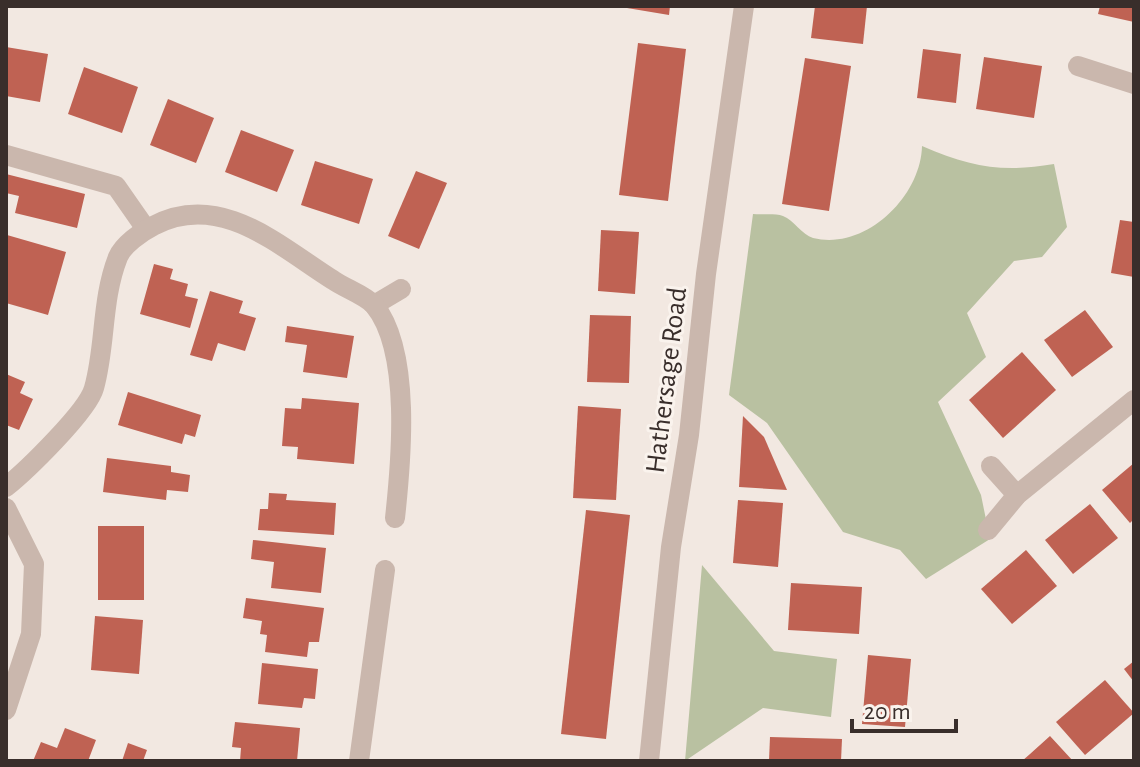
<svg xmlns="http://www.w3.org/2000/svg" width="1140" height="767" viewBox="0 0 1140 767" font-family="'Alegreya Sans',sans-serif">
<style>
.green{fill:#b9c1a1}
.building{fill:#bf6253}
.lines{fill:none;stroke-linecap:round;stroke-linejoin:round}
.minor{stroke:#cab7ad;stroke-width:20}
.labels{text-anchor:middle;stroke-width:6;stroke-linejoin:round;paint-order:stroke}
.street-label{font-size:28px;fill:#392e2b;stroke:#faf3ed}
</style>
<rect width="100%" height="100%" fill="#f2e8e1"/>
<g class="green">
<path d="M 922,146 C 971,167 1002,173 1054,164 L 1067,227 L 1042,257 L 1014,261 L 967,313 L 986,357 L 938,402 L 981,495 L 990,539 L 926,579 L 900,550 L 843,532 L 767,423 L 729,395 L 753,214 C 762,215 775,213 783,216 C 794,220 802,235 813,238 C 866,251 921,196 922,146 Z"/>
<polygon points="702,565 774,651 837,659 831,717 763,708 685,761"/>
</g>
<g class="building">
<polygon points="615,6 670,6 669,15"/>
<polygon points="815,6 867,6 863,44 811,38"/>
<polygon points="1100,6 1134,6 1134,22 1098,14"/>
<polygon points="638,43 686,49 668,201 619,195"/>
<polygon points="6,47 48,54 40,102 6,96"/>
<polygon points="923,49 961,54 956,103 917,98"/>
<polygon points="984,57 1042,66 1034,118 976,109"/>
<polygon points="805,58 851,66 829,211 782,204"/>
<polygon points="84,67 138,87 122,133 68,114"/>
<polygon points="168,99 214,118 196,163 150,145"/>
<polygon points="241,130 294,150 277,192 225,172"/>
<polygon points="315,161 373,179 359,224 301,205"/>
<polygon points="416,171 447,183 419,249 388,236"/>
<polygon points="6,174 85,194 77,228 15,213 19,196 6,193"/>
<polygon points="1120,220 1134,222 1134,277 1111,273"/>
<polygon points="601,230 639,232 635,294 598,291"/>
<polygon points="7,235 66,252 48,315 6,303"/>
<polygon points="154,264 173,269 170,279 188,284 185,296 198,299 190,328 140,314"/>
<polygon points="210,291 243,301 239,313 256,318 245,351 218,343 212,361 190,355"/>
<polygon points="1085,310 1113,347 1072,377 1044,340"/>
<polygon points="590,315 631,316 629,383 587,382"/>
<polygon points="287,326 354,336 347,378 303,372 307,345 285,342"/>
<polygon points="1022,352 1056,390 1003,438 969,400"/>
<polygon points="6,374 25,382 20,393 33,399 19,430 6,425"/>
<polygon points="128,392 201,415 195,437 185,434 182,444 118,425"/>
<polygon points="302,398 359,403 354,464 297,459 298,447 282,446 285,408 301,409"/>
<polygon points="578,406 621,409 616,500 573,498"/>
<polygon points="743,416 764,437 787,490 739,487"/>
<polygon points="107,458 171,466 171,472 190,475 188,492 167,490 166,500 103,492"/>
<polygon points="1134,463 1134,519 1130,523 1102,490"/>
<polygon points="269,493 287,494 286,500 336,503 334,535 258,530 260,509 268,509"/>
<polygon points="738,500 783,503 778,567 733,563"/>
<polygon points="1090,504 1118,538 1073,574 1045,540"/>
<polygon points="586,510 630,515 606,739 561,734"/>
<rect x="98" y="526" width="46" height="74"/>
<polygon points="253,540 326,548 321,593 271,588 274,562 251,559"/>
<polygon points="1026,550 1057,586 1012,624 981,589"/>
<polygon points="791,583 862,587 859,634 788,630"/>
<polygon points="246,598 324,608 319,642 309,642 307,657 265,652 267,635 260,634 262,621 243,618"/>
<polygon points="95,616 143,620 139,674 91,670"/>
<polygon points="868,655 911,659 905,727 862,724"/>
<polygon points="1134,661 1134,682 1124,669"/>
<polygon points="262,663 318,669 315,699 304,698 302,708 258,704"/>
<polygon points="1105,680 1134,713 1085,755 1056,722"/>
<polygon points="235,722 300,728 297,761 240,761 241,748 232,747"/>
<polygon points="65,728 96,740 88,761 33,761 41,742 57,748"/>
<polygon points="1050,736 1073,761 1022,761 1030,754"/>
<polygon points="770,737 842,739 841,761 769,761"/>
<polygon points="128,743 147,750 143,761 122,761"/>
</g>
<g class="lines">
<g class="minor">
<polyline points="1078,66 1134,84"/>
<polyline points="6,155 116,186 146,229"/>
<polyline points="374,305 401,289"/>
<polyline points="991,466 1017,495"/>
<path d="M 6,487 C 26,471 88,411 94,388 C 106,346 101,300 118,257 C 123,245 141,232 153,226 C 220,190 279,246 333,280 C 344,288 365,295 374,305 C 412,351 401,463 395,518"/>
<polyline points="6,508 34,564 31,634 6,710"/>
<polyline points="988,530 1017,495 1134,400"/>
<polyline points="359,761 385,570"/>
<polyline points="649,761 671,547 689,435 706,274 744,6"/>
</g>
</g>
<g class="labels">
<g class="street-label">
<text transform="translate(665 380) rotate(-83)" y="10">Hathersage Road</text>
</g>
</g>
<rect width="1140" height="767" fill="none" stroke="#392e2b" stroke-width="16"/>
<path d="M852 719v12h104v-12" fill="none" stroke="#392e2b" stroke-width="4"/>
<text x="864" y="719" font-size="24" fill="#392e2b" stroke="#faf3ed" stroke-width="6" paint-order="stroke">20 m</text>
</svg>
